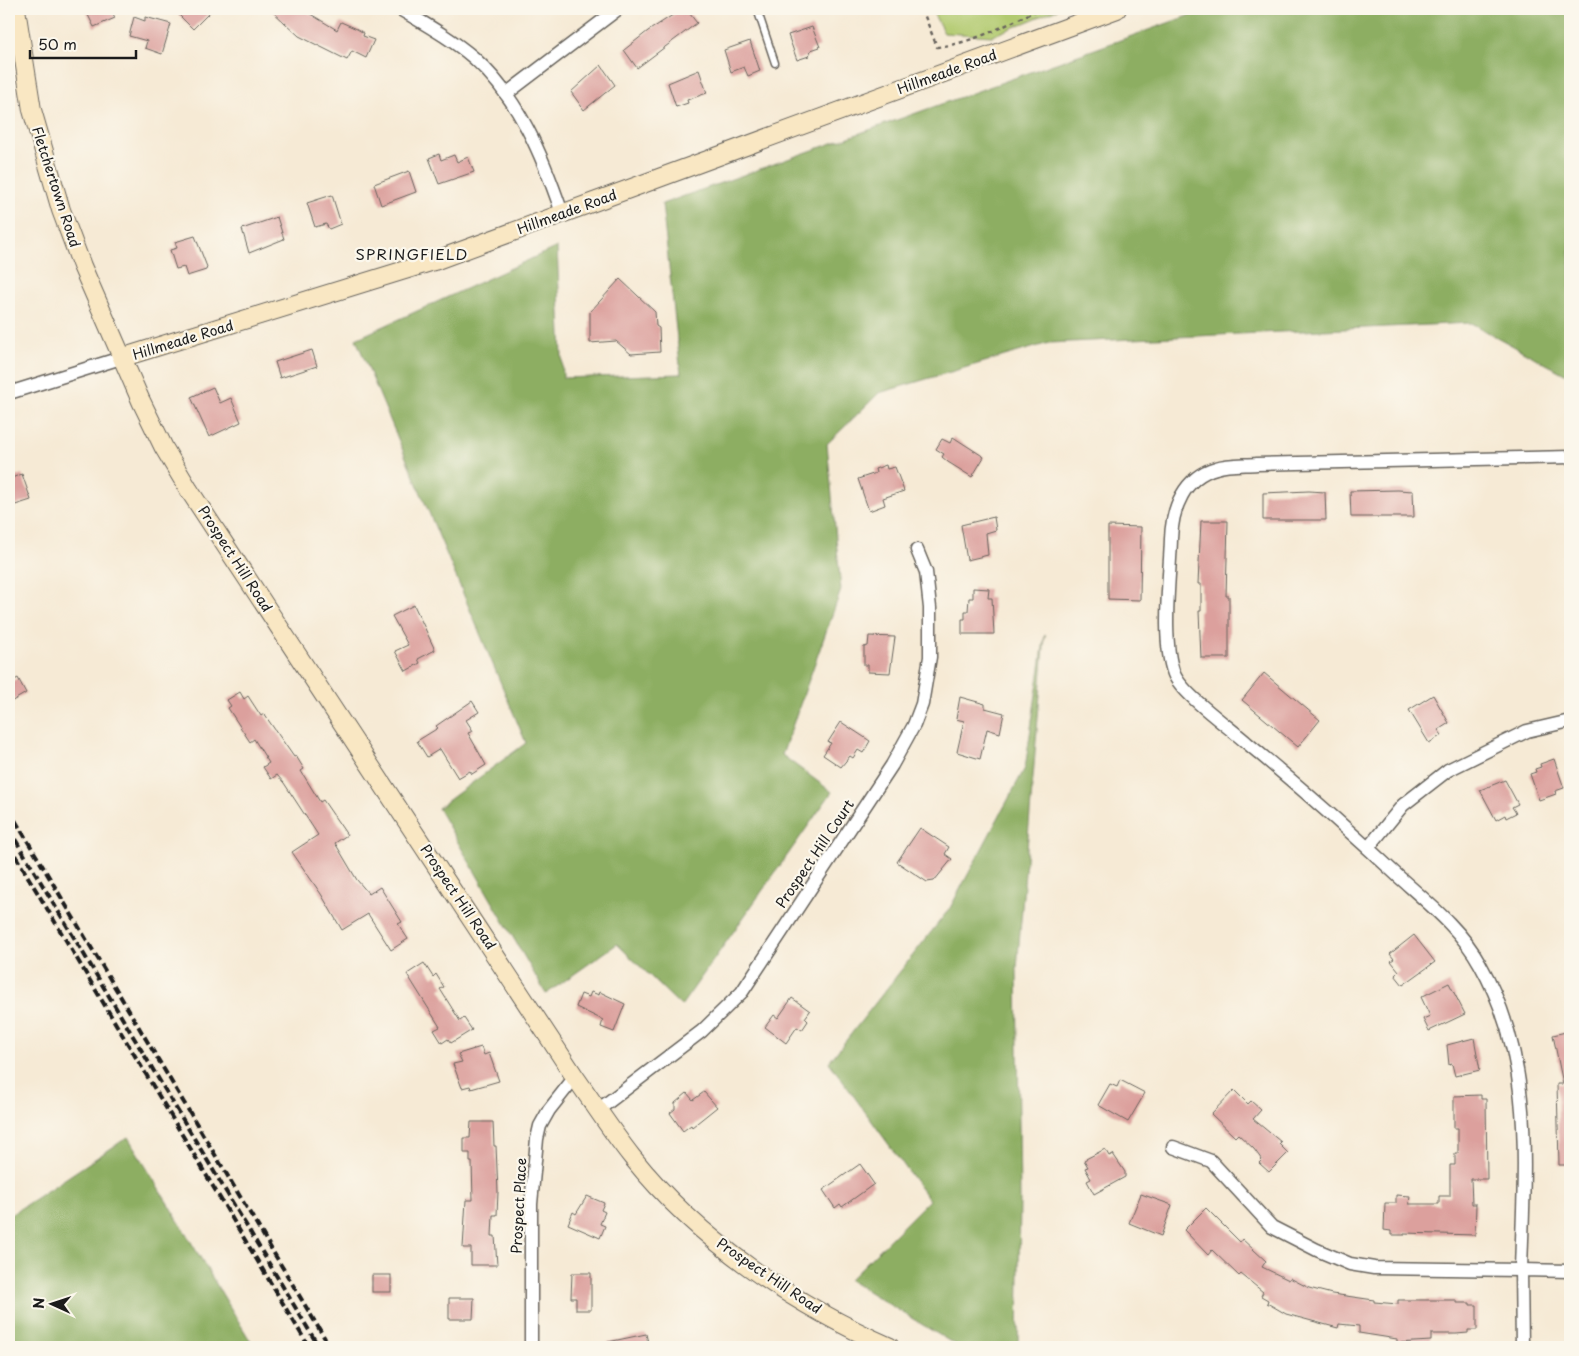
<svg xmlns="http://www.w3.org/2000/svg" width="1579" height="1356" viewBox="0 0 1579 1356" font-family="'Playpen Sans',sans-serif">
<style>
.green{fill:#b2ca6f;stroke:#677346}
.forest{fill:#8dae62;stroke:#54653f}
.building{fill:#dca09d}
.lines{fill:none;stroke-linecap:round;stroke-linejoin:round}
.lane-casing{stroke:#68645d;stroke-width:9}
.street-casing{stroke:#68645d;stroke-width:15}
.secondary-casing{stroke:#68645d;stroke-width:20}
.path{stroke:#68645d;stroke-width:2.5;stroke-dasharray:4 4;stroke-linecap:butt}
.lane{stroke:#fff;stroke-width:6}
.street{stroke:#fff;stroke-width:12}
.secondary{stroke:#f9e7c3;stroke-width:18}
.rail{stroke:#1c1c1c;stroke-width:4;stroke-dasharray:8 4;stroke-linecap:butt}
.labels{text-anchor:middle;stroke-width:4.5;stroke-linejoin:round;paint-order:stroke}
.street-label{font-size:14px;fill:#1c1c1c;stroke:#fbf7ec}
.neighbourhood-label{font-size:15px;letter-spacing:1px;fill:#1c1c1c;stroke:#fbf7ec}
</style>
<rect width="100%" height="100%" fill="#fbf7ec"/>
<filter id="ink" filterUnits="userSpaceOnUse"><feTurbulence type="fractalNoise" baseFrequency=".02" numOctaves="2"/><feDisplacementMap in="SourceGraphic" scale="10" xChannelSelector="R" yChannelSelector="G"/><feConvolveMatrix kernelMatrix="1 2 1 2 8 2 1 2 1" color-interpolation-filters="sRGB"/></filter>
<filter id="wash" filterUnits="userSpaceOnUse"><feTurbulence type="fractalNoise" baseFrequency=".0096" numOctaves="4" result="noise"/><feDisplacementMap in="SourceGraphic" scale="20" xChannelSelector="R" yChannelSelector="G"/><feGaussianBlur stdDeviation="1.12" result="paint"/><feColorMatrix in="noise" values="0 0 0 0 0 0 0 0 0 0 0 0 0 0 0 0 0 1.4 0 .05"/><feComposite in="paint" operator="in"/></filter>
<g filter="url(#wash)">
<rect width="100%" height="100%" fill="#f6ead5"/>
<polygon class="green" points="931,9 1058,9 992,36 944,33"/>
<g class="forest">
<polygon points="1207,9 1570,9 1570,377 1471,323 1049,343 879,393 827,444 841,590 782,755 832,792 681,1006 617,944 546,994 438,808 526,743 356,339 557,247 563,378 681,374 662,204"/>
<polygon points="1045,634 1017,968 1020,1198 1018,1347 959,1347 849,1280 929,1200 829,1062 950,908 1025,768"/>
<polygon points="128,1137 254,1347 9,1347 9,1216"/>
</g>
<g id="blocks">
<g class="building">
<polygon points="85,9 111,9 115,18 94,27"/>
<polygon points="173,9 213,9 193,29"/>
<polygon points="270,9 302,9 337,30 341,22 357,29 364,33 363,36 374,40 366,58 352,51 347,60 299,36"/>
<polygon points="682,9 686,9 697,23 637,68 624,50 648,31"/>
<polygon points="134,17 145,21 145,17 171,24 162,54 145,48 147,41 129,36"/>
<polygon points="812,27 820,47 811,50 809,56 797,60 788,35"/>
<polygon points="750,41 760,71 748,76 744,67 731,72 724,50"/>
<polygon points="601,65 615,85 584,110 571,92"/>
<polygon points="699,70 707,93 687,100 688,103 676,107 668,83"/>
<polygon points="439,154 441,160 454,155 457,162 468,157 474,172 439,184 429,158"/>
<polygon points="409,171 416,192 381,205 374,184"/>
<polygon points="332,195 341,224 329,229 326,224 315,227 307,203"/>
<polygon points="277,217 284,239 249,253 242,229"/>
<polygon points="195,236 207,267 206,270 187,276 184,267 176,269 170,250 177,248 175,242"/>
<polygon points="620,279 655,312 656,326 659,328 660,352 631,354 616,341 590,343 590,312"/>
<polygon points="312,350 317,366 280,378 275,362"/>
<polygon points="213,387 220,403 231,398 241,422 209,437 191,397"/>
<polygon points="953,437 984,457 972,477 948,462 942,457 944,454 936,449 942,439 950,443"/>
<polygon points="886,465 887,469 895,467 904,491 883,498 885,505 869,511 858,479 876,473 875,469"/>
<polygon points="22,474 31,500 9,507 9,479"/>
<polygon points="1398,490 1413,491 1414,517 1351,517 1350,491"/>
<polygon points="1309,491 1325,492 1326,520 1263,520 1263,493"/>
<polygon points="994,517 996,530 986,533 988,555 967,560 961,525"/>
<polygon points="1201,521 1228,521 1226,596 1229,596 1229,658 1201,658 1199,611 1201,611 1201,584 1198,584"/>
<polygon points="1108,526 1141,527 1140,600 1108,599"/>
<polygon points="973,588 989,589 988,598 992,598 994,634 962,634 962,619 965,619 965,611 968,611 969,598 973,598"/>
<polygon points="414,605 435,650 418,659 420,663 406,671 395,651 408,645 392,616"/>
<polygon points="869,636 895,637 890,673 868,672 868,665 864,665 864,647 868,646"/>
<polygon points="1264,673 1320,720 1298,747 1242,700"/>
<polygon points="18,678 26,693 9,703 9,683"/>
<polygon points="240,692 244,699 248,696 261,716 264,714 294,757 296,756 304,769 301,771 320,802 323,800 345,832 347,835 335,843 357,880 369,894 380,887 402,922 398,924 408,939 391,950 368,914 342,930 321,894 292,852 318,835 284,783 277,775 271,779 263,767 269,763 254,739 250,742 228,708 231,706 227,700"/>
<polygon points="1433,695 1449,723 1438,730 1442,735 1429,743 1409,710"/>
<polygon points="960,697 985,704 985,708 1004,713 1000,733 987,729 980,759 957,752 964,721 956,719"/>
<polygon points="472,701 479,712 466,720 473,731 468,733 486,765 472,774 470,771 458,778 440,749 427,757 417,741 438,728 436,726"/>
<polygon points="841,722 870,741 863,753 858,750 853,758 850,756 841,767 823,755 831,743 828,742"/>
<polygon points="1554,759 1564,788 1555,791 1556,794 1539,800 1530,774 1536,772 1535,769 1541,767 1540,764"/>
<polygon points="1505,780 1518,804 1512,807 1516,813 1506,818 1505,815 1496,820 1480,790"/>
<polygon points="920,828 949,847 945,854 952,859 934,881 927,882 897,862"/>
<polygon points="1414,935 1435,962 1403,985 1395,975 1399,971 1391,961 1394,959 1390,954"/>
<polygon points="424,963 433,977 436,974 444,987 440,989 460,1021 464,1018 472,1030 451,1043 448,1039 442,1043 434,1030 440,1027 407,974"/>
<polygon points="1449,983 1465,1014 1429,1031 1423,1019 1430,1016 1421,997"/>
<polygon points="591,992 599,995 600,992 625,1004 614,1032 601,1027 603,1020 576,1007 581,994 589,997"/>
<polygon points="792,998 810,1011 805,1018 808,1021 802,1030 797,1027 786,1043 765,1027 774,1015 778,1018"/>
<polygon points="1570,1031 1570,1165 1559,1165 1557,1084 1563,1084 1553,1035"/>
<polygon points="1474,1038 1480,1070 1455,1076 1452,1064 1449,1065 1447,1045"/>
<polygon points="481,1047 484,1055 489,1053 499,1081 471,1089 470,1086 462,1088 453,1064 462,1062 458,1054"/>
<polygon points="1120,1080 1145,1093 1128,1122 1098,1105 1110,1084 1117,1087"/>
<polygon points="1234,1090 1248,1104 1251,1101 1261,1110 1253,1119 1281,1142 1279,1144 1288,1153 1269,1172 1259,1163 1262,1160 1254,1149 1238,1134 1235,1137 1211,1114"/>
<polygon points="704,1092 717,1107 692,1127 691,1125 683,1131 670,1113 675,1109 675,1103 687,1093 693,1100"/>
<polygon points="1481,1095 1481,1099 1486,1099 1487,1179 1471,1179 1472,1204 1476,1204 1475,1235 1404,1233 1404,1235 1391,1235 1391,1231 1384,1230 1385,1203 1396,1203 1396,1195 1410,1196 1409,1204 1439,1204 1439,1196 1450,1196 1450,1165 1455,1165 1455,1153 1458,1153 1458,1128 1454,1128 1454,1096"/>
<polygon points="471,1122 493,1122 494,1146 496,1146 498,1192 497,1215 493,1215 492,1236 495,1236 497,1265 471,1265 471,1248 463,1248 466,1200 473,1200 472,1162 470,1162 470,1153 464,1153 464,1138 470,1138"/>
<polygon points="1105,1149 1109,1156 1113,1154 1125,1172 1125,1177 1094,1194 1087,1181 1091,1179 1085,1168 1088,1167 1084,1160"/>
<polygon points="860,1164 874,1184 842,1207 840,1204 835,1208 823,1190"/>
<polygon points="1141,1194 1172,1205 1161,1236 1129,1223"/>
<polygon points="587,1196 604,1203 601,1210 605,1212 600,1224 605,1226 600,1238 568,1224 573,1212 576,1214"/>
<polygon points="1206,1208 1240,1242 1242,1239 1266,1261 1262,1267 1289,1280 1290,1278 1309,1288 1332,1294 1374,1300 1374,1302 1398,1304 1398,1300 1456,1300 1456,1303 1470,1303 1470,1305 1477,1305 1477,1330 1468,1330 1468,1333 1456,1334 1431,1334 1431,1341 1397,1343 1397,1339 1359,1333 1359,1326 1339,1324 1338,1328 1286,1314 1267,1303 1268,1300 1261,1296 1263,1292 1241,1274 1239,1276 1212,1250 1208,1255 1184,1230"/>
<polygon points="572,1273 591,1273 591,1310 576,1310 576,1298 571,1298"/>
<rect x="372" y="1275" width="19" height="17"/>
<polygon points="449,1298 474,1298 473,1319 449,1319"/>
<polygon points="646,1334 649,1347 608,1347 608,1342"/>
</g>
</g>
</g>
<g filter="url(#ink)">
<use href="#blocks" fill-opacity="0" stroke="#68645d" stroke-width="1"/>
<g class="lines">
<g class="lane-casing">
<polyline id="lane" points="757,9 775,63"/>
</g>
<g class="street-casing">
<g id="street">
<path d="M 400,9 C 425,24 452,39 474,58 C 519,98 543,157 562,213"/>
<polyline points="506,94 618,9"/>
<polyline points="9,393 124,357"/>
<polyline points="1368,848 1403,805 1448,770 1527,731 1570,721"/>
<polyline points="598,1110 702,1031 742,992 892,765 914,725 922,704 930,657 930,608 926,572 917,550"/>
<path d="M 1173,1147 L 1211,1161 L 1272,1227 L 1317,1250 L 1350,1264 L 1374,1268 L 1521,1270 C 1524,1163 1535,1061 1480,964 C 1461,929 1428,903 1398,876 C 1349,830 1299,786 1247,743 C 1229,727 1182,694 1174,674 C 1161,640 1170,576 1171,539 C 1172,508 1184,477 1216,468 C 1228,464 1244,465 1257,464 L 1570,457"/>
<polyline points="531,1347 531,1204 537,1139 540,1126 549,1110 575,1077"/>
<polyline points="1522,1347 1521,1270 1570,1271"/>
</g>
</g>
<g class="secondary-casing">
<g id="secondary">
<path d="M 16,9 L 32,110 L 61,210 L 82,266 L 141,401 L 164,448 L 189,490 L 575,1077 C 594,1104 612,1132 632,1157 C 699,1241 793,1304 890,1347"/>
<polyline points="124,357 434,261 1117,9"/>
</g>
</g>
<path class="path" d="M 922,9 L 937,47 C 974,43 1006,25 1039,9"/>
<use href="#lane" class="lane"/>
<use href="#street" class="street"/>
<use href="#secondary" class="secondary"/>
<g class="rail">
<polyline points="9,810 330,1347"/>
<polyline points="9,829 319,1347"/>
<polyline points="9,845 309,1347"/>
</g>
</g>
</g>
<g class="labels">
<g class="street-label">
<text transform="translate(947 72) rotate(-20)" y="5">Hillmeade Road</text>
<text transform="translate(56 187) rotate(72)" y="5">Fletchertown Road</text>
<text transform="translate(567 212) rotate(-20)" y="5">Hillmeade Road</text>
<text transform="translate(183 340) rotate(-17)" y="5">Hillmeade Road</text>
<text transform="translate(235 559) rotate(57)" y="5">Prospect Hill Road</text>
<text transform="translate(815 854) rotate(-56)" y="5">Prospect Hill Court</text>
<text transform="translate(458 897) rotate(56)" y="5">Prospect Hill Road</text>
<text transform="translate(519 1206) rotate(-87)" y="5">Prospect Place</text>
<text transform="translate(769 1276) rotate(34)" y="5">Prospect Hill Road</text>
</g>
<g class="neighbourhood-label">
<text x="412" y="260">SPRINGFIELD</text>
</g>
</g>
<rect width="1579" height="1356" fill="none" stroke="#fbf7ec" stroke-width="30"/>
<g transform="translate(52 1304) rotate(273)" stroke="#fbf7ec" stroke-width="4" paint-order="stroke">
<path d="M0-4L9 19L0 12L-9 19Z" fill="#1c1c1c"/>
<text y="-8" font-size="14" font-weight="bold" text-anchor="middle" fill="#1c1c1c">N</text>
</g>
<path d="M30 50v8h106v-8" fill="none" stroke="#1c1c1c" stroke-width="2.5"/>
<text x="38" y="50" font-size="15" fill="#1c1c1c" stroke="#fbf7ec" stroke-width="4" paint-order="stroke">50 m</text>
</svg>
